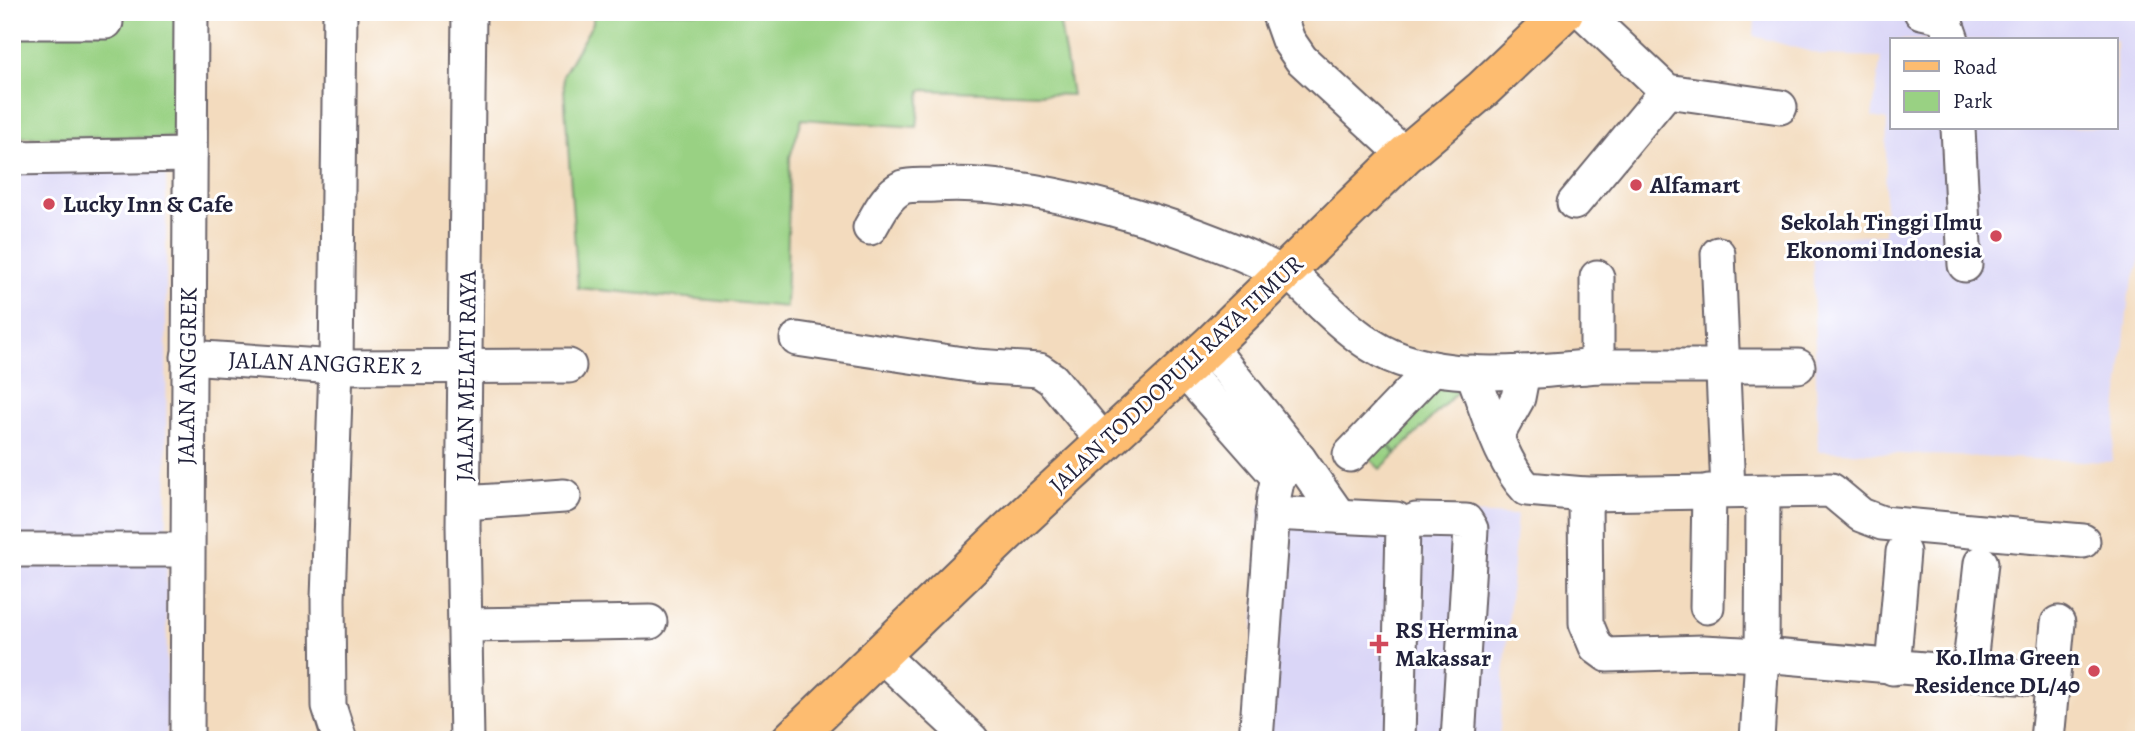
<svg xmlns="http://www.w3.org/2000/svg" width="2156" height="752" viewBox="0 0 2156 752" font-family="Alegreya,serif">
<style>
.built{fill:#dad6f7;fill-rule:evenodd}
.green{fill:#99d183;stroke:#5e7a5f;stroke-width:2}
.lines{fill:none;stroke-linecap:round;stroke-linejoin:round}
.minor-casing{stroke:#6b6369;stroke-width:37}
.major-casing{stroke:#6b6369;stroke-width:42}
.minor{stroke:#fff;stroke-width:33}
.major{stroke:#fdbc70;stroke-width:38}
.poi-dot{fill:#d1495b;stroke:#fff;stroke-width:2.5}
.labels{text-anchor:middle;stroke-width:6;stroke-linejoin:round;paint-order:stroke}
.poi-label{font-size:24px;font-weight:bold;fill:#22223b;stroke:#fff;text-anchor:start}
.street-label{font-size:24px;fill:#22223b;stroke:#fff}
</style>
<rect width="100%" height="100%" fill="#fff"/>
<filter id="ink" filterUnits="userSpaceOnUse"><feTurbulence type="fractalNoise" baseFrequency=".0143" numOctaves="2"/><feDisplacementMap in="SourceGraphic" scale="14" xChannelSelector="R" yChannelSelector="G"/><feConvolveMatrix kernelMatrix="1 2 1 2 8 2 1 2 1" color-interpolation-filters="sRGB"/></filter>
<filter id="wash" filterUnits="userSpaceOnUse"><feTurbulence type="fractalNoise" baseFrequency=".00686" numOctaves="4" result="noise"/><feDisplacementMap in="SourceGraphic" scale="28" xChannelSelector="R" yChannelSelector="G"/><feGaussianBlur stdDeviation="1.57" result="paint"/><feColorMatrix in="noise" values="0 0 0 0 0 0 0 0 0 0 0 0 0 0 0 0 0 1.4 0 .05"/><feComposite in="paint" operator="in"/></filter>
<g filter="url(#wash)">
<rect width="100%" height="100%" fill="#f3dbbe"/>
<g class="built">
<path d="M 1732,12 L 2144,12 L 2144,247 L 2129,294 L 2112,462 L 1818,451 L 1812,238 L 1884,234 L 1887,120 L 1872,117 L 1881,57 L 1822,55 L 1754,36 L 1755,18 ZM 1892,40 L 2116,40 L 2116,128 L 1892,128 Z"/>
<polygon points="12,166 166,167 167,740 12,740"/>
<polygon points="1259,505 1517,515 1499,740 1249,740"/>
</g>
<g class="green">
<polygon points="12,12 178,12 177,138 12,137"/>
<polygon points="593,12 1058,12 1072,95 921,90 917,127 802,119 790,157 786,307 578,288 563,75 593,23"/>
<polygon points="1438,374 1457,392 1397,453 1378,435"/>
<polygon points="1377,435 1396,454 1380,469 1362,452"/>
</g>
</g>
<g filter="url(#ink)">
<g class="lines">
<g class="minor-casing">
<g id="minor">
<polyline points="1278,12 1288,40 1301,59 1405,155"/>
<polyline points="1583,12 1667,91 1780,107"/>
<polyline points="1921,12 1944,17 1952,40"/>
<polyline points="12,22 106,22 106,12"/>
<polyline points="1958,128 1965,265"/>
<polyline points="12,158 190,155"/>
<polyline points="1574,203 1667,91"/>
<path d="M 870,228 C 879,213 886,195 903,187 C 912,184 925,186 934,185 C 1039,178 1190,227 1283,273"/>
<polyline points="1718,254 1728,491"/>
<path d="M 1286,270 C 1314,295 1340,325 1371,345 C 1432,385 1527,372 1597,366 L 1597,277"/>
<polyline points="797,339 976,366 1039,370 1052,379 1104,442"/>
<polyline points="1209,346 1299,459 1339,516"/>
<polyline points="188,357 336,367 569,366"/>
<polyline points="1597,366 1798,366"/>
<polyline points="1182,368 1278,477"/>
<path d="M 1472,372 C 1487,408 1500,461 1527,489 L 1585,494 L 1831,490 L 1861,515 L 1882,523 L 2083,541"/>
<polyline points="1498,434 1518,398 1523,372"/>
<polyline points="1350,455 1433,368"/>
<polyline points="1585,494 1586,623 1596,647 1607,655 1703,652 1762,655 2052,680"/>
<polyline points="464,503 564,496"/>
<polyline points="1272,513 1396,519 1403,525 1398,740"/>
<polyline points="1403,525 1416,520 1466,521 1471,529 1458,740"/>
<polyline points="12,550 185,550"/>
<polyline points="1707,607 1709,491"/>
<polyline points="465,625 650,622"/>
<polyline points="881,655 972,740"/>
<polyline points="1893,668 1903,552"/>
<polyline points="1969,673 1981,563"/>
<polyline points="187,740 191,12"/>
<polyline points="340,740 329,706 328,599 336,367 340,12"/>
<polyline points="467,740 463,526 469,12"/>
<polyline points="1256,740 1274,496 1278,477 1299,459"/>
<polyline points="1757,740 1762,655 1763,492"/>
<polyline points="2047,740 2058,623"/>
</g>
</g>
<g class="major-casing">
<polyline id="major" points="791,740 1006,533 1209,346 1405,155 1483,89 1564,12"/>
</g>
<use href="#minor" class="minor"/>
<use href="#major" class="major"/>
</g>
</g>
<g class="poi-dot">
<circle cx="1636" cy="185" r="7"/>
<circle cx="49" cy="204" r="7"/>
<circle cx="1996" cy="236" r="7"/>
<path d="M1375.5 633.5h7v7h7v7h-7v7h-7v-7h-7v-7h7z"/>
<circle cx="2094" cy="671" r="7"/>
</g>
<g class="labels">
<g class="poi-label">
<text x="1650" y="193">Alfamart</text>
<text x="63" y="212">Lucky Inn &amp; Cafe</text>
<text x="1982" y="230" text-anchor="end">Sekolah Tinggi Ilmu<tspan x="1982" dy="28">Ekonomi Indonesia</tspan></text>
<text x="1395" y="638">RS Hermina<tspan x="1395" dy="28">Makassar</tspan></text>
<text x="2080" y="665" text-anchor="end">Ko.Ilma Green<tspan x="2080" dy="28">Residence DL/40</tspan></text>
</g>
<g class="street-label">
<text transform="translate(325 363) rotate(2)" y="8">JALAN ANGGREK 2</text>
<text transform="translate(1176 374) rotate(-43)" y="8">JALAN TODDOPULI RAYA TIMUR</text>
<text transform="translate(187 376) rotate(-89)" y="8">JALAN ANGGREK</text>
<text transform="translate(466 376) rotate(-89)" y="8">JALAN MELATI RAYA</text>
</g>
</g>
<rect width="2156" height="752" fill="none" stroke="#fff" stroke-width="42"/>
<rect x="1890" y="38" width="228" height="91" fill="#ffffff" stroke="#a7a7b1" stroke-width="2"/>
<rect x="1904" y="61" width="35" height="10" fill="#fdbc70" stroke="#a7a7b1" stroke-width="2"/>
<text x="1953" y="74" font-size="21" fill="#22223b">Road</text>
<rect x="1904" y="91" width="35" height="21" fill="#99d183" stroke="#a7a7b1" stroke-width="2"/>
<text x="1953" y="108" font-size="21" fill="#22223b">Park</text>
</svg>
